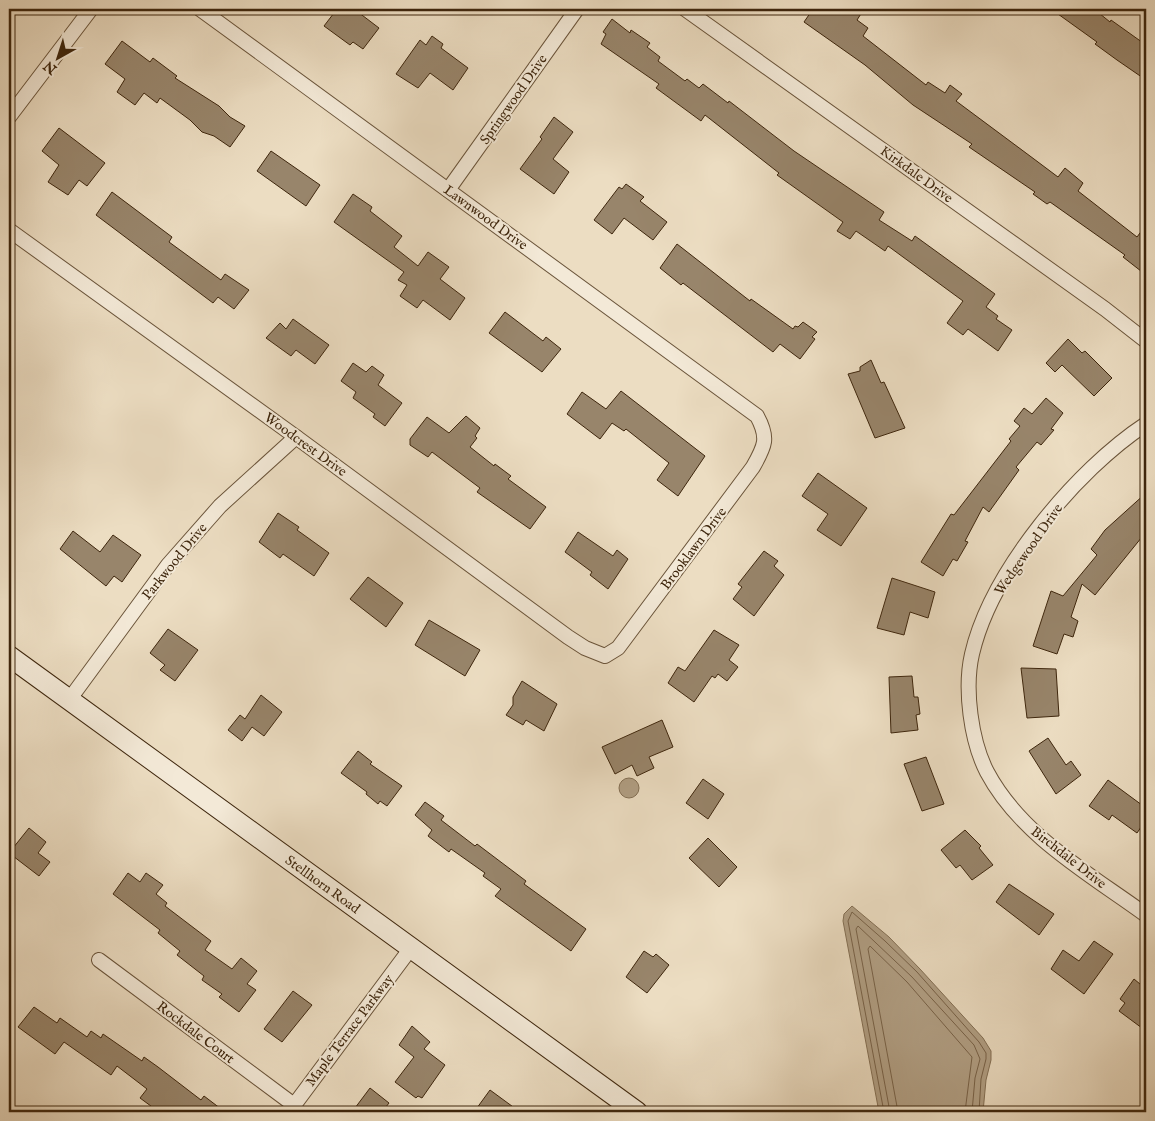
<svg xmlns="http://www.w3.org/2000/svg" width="1155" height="1121" viewBox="0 0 1155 1121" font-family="'IM FELL English',serif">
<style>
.water{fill:#b19f84;stroke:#836f54}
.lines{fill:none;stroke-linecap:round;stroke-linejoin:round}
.shore{stroke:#786248;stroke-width:1}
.building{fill:#98856b;stroke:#3e260d}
.street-casing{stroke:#6a543a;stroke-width:16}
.secondary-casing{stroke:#3e260d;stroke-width:22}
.street{stroke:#f3e9d7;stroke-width:14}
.secondary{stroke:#f3e9d7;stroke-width:20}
.labels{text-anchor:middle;stroke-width:4;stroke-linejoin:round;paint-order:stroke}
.street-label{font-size:14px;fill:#3e260d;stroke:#f3e9d7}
</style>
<rect width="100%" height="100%" fill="#ecddc2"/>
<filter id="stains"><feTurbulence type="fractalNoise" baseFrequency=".004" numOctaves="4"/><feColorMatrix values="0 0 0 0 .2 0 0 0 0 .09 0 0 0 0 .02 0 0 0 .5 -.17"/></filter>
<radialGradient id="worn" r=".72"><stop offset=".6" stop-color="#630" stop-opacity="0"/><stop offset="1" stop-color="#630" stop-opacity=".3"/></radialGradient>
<g class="water">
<circle cx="629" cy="788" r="10"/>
<polygon points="852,906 889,937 920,969 983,1038 991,1051 991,1060 986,1080 983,1112 879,1112 843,921 844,914"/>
</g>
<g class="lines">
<g class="shore">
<polyline points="884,1112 848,921 852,912 885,941 917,972 979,1042 986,1053 986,1059 981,1079 979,1112"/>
<polyline points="890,1112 856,929 858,926 912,977 974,1045 980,1059 975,1078 972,1112"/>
<polyline points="898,1112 868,949 870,946 907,982 972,1057 965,1112"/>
</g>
</g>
<g class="building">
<polygon points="337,9 354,9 379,28 363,49 353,42 350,45 324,26"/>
<polygon points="813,9 864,9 857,20 868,28 863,36 926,85 928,82 945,93 950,85 962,94 956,101 1034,159 1058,177 1065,168 1083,183 1078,191 1137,237 1146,225 1146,275 1123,257 1125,255 1050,202 1047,204 1033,194 1035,192 969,147 972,144 913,105 865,65 804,22"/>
<polygon points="1051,9 1094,9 1110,22 1111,20 1146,45 1146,80 1117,60 1095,44 1097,42"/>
<polygon points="612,19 630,33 631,30 650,43 647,47 660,57 658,61 685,81 687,79 699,88 703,84 728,103 729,101 794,151 884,212 879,220 912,241 915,236 995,294 986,307 998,316 996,319 1012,330 998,351 968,329 963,335 947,323 963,301 888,246 885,251 856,231 850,239 837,231 843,222 777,175 779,173 705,115 701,121 656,88 659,84 601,44 606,34 603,32"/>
<polygon points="432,36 443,44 441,48 468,68 453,90 430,73 418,88 396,74 420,40 426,45"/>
<polygon points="122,41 150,62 153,58 177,76 175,78 219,106 230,117 245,126 230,147 214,136 202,132 190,120 160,98 157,103 144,93 135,105 117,92 125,79 105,64"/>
<polygon points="554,117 573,132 553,159 569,172 554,194 520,169 542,139 540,137"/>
<polygon points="59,128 105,163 87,186 79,180 68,195 48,182 59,165 42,151"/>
<polygon points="271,151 320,185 306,206 257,171"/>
<polygon points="626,184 644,197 640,201 667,222 653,240 624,218 612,234 594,220 619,187 622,189"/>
<polygon points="112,192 172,237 169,242 221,280 225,274 249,290 234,309 218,297 213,303 96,215"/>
<polygon points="353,194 372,207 370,211 402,236 394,247 418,266 428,252 449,267 440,279 465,298 450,320 423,300 417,308 400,296 407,285 398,280 404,272 334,222"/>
<polygon points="677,244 750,301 751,299 793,329 795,326 798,327 803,322 817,332 812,337 815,339 800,359 780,344 773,352 683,283 681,285 660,268"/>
<polygon points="505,312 543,341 546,337 561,349 542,372 489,333"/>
<polygon points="293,319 329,345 315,364 296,350 291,356 266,338 280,323 286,329"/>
<polygon points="1068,339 1082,353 1085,351 1112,378 1094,396 1062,365 1055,372 1046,363"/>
<polygon points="871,360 881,383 884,382 905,428 875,438 848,374 860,371 860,367"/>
<polygon points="353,363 366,372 372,366 384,375 378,385 402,403 385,426 373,417 375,414 353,398 356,392 341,381"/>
<polygon points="621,391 705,456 678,496 657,480 669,463 626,429 624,431 612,423 600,439 567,414 582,392 606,409"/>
<polygon points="1046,398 1063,413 1051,429 1054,430 1041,445 1037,442 1016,467 1019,470 989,512 983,507 965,541 968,542 957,561 953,559 943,576 921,562 951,514 954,515 1011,441 1009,439 1020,426 1014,421 1024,408 1032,414"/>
<polygon points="466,416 480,428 475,436 477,438 470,447 494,466 495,464 511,476 508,479 546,507 530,529 477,492 480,488 432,452 428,457 410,445 410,439 427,417 449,433"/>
<polygon points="818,473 867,508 841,546 817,530 828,514 802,496"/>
<polygon points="1146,493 1146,532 1095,595 1082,584 1071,617 1078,621 1073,637 1064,634 1057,654 1033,646 1051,591 1063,596 1097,555 1091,549 1105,530"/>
<polygon points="278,513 299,527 297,530 329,553 314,576 283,554 280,558 259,542"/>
<polygon points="73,531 100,552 113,535 141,555 122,582 114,576 106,586 60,549"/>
<polygon points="578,532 613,556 617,550 628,559 608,589 590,575 592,572 565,552"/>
<polygon points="764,551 778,561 774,566 784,575 754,616 733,599 742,587 738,584"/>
<polygon points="368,577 403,603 386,627 350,599"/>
<polygon points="892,578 935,592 928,618 910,612 904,635 877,628"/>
<polygon points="429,620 480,650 465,676 415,645"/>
<polygon points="168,629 198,650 175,681 160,670 165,665 150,653"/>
<polygon points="714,630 739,645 729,660 738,667 727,681 718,674 715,678 712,676 694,702 668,683 678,667 685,671"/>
<polygon points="1021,668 1056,669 1059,716 1027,718"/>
<polygon points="912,676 914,697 918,697 920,714 916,715 918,730 891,733 889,677"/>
<polygon points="522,681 557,704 544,731 526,720 523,725 506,715 513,705 513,697"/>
<polygon points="261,695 282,712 264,736 252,727 242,741 228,730 240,715 245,719"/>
<polygon points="662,720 673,747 649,757 654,768 637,776 632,765 615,774 602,747"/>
<polygon points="1048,738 1066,765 1071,761 1081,775 1056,794 1029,751"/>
<polygon points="358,751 372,762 370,764 402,786 387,806 380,801 378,804 366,794 367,792 341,773"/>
<polygon points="926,757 944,804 922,811 904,764"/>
<polygon points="703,779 724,794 708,819 686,803"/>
<polygon points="1108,780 1146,808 1146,820 1137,833 1112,815 1109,820 1089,806"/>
<polygon points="425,802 444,816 441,820 475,846 477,844 526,881 524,884 586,929 571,951 495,896 501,889 483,876 485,873 451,849 449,852 428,836 432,830 415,815"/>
<polygon points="29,828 46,842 38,853 50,862 39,876 9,853"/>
<polygon points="965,830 981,846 979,848 993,865 972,880 960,865 956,868 941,850"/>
<polygon points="708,838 737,867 719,887 689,858"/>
<polygon points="128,873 140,882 146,873 163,885 156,894 167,903 165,906 211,941 205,950 232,969 241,958 257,971 247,984 256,990 239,1012 219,997 222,994 202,980 204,976 177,955 180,951 158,933 160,930 113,894"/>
<polygon points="1009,884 1054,914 1039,935 996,902"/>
<polygon points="1094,941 1113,954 1084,994 1051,969 1063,950 1079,961"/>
<polygon points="644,951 653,957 656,954 669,965 647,993 626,977"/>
<polygon points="1134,979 1146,989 1146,1031 1119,1011 1125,1003 1120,999"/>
<polygon points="293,991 312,1005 282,1042 264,1029"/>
<polygon points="34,1007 57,1023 60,1018 87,1037 91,1031 101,1038 103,1034 142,1061 144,1057 158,1067 201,1100 204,1096 225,1112 159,1112 140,1098 147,1089 117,1066 111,1075 64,1042 55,1054 18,1027"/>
<polygon points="412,1026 430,1042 424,1049 445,1065 422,1098 418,1096 416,1098 395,1082 414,1057 399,1045"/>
<polygon points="370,1088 389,1103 382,1112 352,1112"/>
<polygon points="490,1090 520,1112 474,1112"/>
</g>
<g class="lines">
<g class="street-casing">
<g id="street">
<polyline points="685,9 1105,309 1146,341"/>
<polyline points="9,117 91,9"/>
<polyline points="448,190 577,9"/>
<path d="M 9,230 L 296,437 L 568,637 L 585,648 L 605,656 L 618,648 L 753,467 C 765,446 769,438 757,416 L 200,9"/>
<path d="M 1146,424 C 1076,470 991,572 972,654 C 964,689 971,741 987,772 C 1021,836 1090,874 1146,915"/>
<polyline points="69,700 168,565 220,506 296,437"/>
<polyline points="99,960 294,1105"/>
<polyline points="289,1112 411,948"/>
</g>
</g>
<g class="secondary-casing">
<g id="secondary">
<path id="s1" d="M 9,656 L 637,1112"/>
</g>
</g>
<use href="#street" class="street"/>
<use href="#secondary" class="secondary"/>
</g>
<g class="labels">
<g class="street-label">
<text transform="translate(513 99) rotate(-55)" y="5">Springwood Drive</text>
<text transform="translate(917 174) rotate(36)" y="5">Kirkdale Drive</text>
<text transform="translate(486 217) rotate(36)" y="5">Lawnwood Drive</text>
<text transform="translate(306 444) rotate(36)" y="5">Woodcrest Drive</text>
<text transform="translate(693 548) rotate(-53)" y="5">Brooklawn Drive</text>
<text transform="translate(1028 549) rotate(-55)" y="5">Wedgewood Drive</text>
<text transform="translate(174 561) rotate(-51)" y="5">Parkwood Drive</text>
<text transform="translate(1069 857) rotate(38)" y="5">Birchdale Drive</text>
<text dy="5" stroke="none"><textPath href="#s1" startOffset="388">Stellhorn Road</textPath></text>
<text transform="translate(349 1030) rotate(-53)" y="5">Maple Terrace Parkway</text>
<text transform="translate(196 1032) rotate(37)" y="5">Rockdale Court</text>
</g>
</g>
<rect width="1155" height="1121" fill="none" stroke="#ecddc2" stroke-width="30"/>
<rect x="10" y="10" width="1135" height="1101" fill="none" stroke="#3e260d" stroke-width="2.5"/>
<rect x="15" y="15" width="1125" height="1091" fill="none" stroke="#3e260d"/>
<g transform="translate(58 58) rotate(219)" stroke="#f3e9d7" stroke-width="4" paint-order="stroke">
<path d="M0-4L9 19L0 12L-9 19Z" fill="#3e260d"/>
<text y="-8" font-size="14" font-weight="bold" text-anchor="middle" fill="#3e260d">N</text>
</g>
<rect width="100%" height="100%" filter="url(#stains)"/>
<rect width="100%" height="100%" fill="url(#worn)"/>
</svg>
